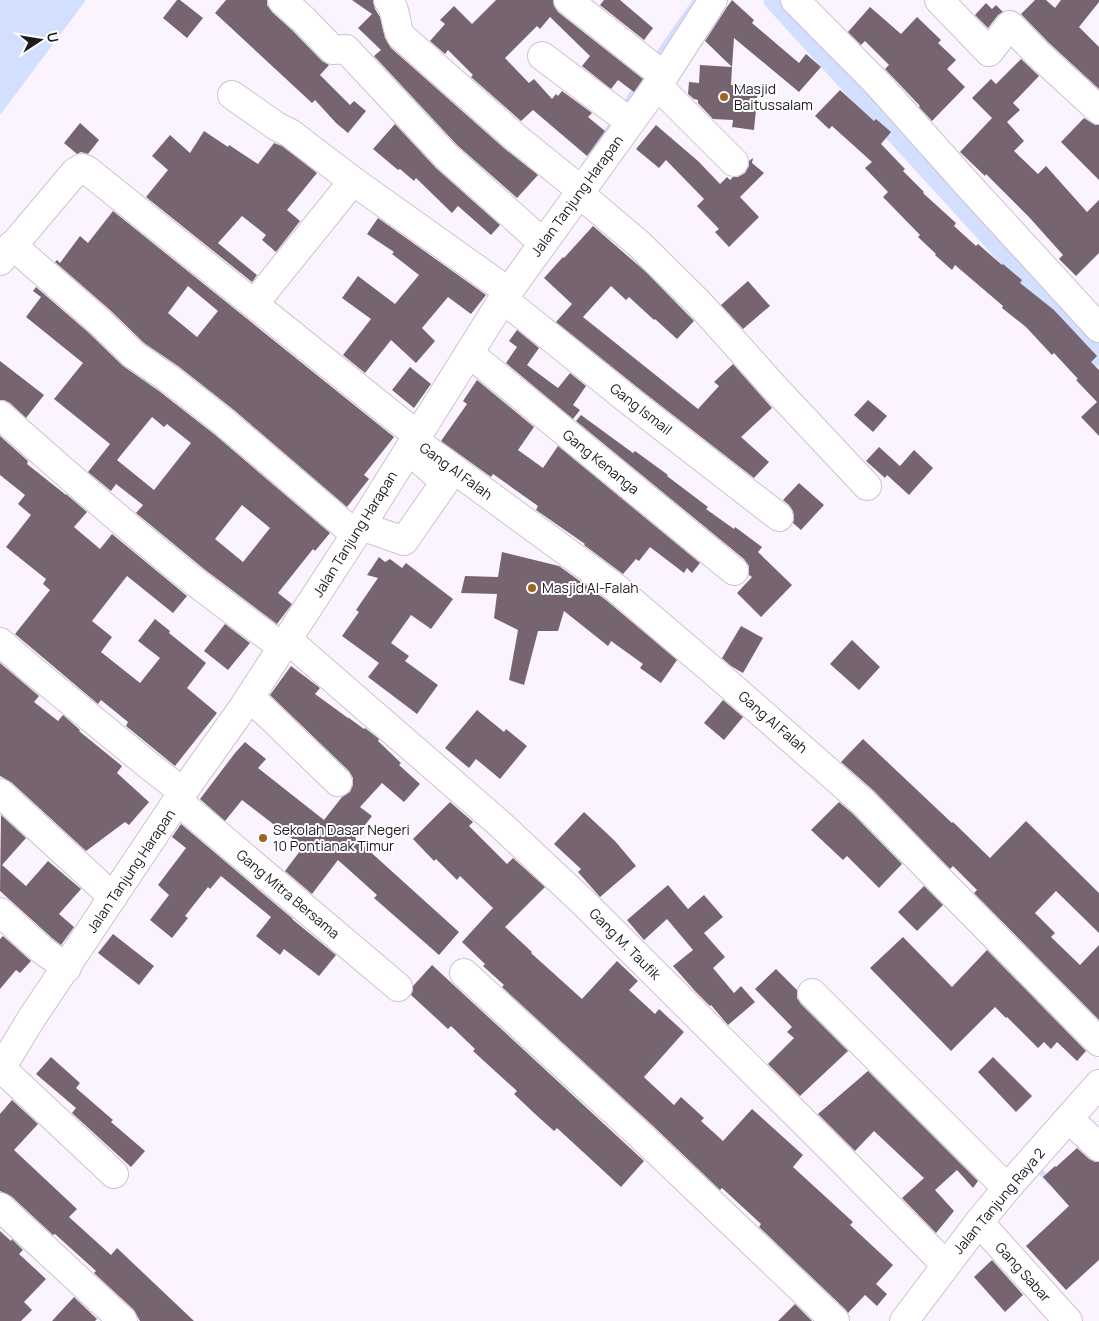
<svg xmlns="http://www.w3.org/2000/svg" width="1099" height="1321" viewBox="0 0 1099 1321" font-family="Manrope,sans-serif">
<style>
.water{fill:#d3dffe}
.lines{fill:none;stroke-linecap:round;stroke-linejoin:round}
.stream{stroke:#d3dffe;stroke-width:6}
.canal{stroke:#d3dffe;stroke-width:21}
.building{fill:#766571;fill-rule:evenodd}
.minor-casing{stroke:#cdc1d3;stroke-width:30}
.minor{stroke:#fff;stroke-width:28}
.poi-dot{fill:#9b661f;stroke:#fff;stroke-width:2}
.labels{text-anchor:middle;stroke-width:4;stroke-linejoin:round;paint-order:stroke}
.poi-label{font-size:14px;fill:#1e1a20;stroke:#fff;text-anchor:start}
.street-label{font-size:14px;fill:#1e1a20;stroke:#fff}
</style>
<rect width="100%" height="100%" fill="#fbf4ff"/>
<polygon class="water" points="0,0 86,0 0,115"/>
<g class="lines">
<g class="stream">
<polyline points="660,52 696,0"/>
<polyline points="628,100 637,86"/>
<polyline points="591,154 610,127"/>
<polyline points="1041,1172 1050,1182"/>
</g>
<polyline class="canal" points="774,0 1099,356"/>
</g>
<g class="building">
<polygon points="177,0 180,0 203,18 187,38 163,18"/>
<polygon points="226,0 267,0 267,5 272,12 292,30 322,61 329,65 320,75 350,105 354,101 366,111 348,133 336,123 315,100 312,103 215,13"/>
<polygon points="352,0 373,0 375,9 380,17 385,38 391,48 505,149 538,175 517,198 457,145 374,56 381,50 358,28 372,14"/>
<polygon points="496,0 553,0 554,6 558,12 643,79 634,92 618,80 611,89 582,66 590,56 550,17 540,29 537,26 505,58 529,83 534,79 552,99 556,94 558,96 562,91 592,113 588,117 605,131 587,156 533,110 521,121 471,77 473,75 448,50 445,54 430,41 445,24 440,20 454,6 472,24"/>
<polygon points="604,0 620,0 653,28 644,40 600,5"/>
<polygon points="732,0 754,20 752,23 799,63 806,54 821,67 799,92 734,38 732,67 705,41 727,7"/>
<polygon points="1035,0 1046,0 1055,8 1061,0 1099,0 1099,2 1079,27 1099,47 1099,89 1048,42 1021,14"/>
<polygon points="986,3 992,9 996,5 1003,12 998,15 988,28 975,15"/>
<polygon points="870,7 901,34 917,17 941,40 938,43 956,60 947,69 965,87 932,121 919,107 920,106 885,69 889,65 865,41 861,45 848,32"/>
<polygon points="1021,59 1039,76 1013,103 1020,110 1007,122 1024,141 1014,151 1038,174 1046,166 1087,212 1099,200 1099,253 1076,276 1059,259 1063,255 1029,217 986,174 985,176 960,152 992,118 972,98 991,79 996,84"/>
<polygon points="700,65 732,67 731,85 758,88 754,130 732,127 733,120 713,119 698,103 698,100 694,99 688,94 689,82 699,83"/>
<polygon points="840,90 874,121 876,119 891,132 881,144 905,169 903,171 924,192 923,193 956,223 954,226 976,246 978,244 1002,265 1003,264 1022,280 1020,283 1054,310 1097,356 1091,362 1099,370 1099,436 1081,417 1097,402 1076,380 1078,379 1054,353 1052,355 1026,327 1002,308 1003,306 955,265 952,270 935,255 936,254 918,237 920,235 883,197 888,192 865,168 872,162 832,126 829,129 815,116"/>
<polygon points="1084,118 1095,125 1099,125 1099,180 1061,142"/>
<polygon points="80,123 99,140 88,154 81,152 77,154 64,143"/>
<polygon points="395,124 436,168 500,225 491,235 458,206 452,213 416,178 414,181 400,169 398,170 373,149"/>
<polygon points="656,125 698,161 720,184 727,177 730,180 733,177 738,177 745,173 749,166 749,161 753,158 752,163 764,173 740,197 759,217 729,247 715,232 719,229 697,206 704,199 666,160 659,168 636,149"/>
<polygon points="204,131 228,147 229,145 258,164 274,143 282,146 317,173 287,210 300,221 276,252 262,240 266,235 242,216 218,243 257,275 252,282 146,197 168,170 152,156 170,135 190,153"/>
<path d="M 113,211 L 394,437 L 364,475 L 369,479 L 347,507 L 234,410 L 178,366 L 144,343 L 110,310 L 55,262 L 57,260 L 60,263 L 80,236 L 88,243 ZM 188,286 L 218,311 L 197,337 L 168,313 Z"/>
<polygon points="378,218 486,295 471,314 448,297 422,328 435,341 416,363 391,340 365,373 343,355 371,319 342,298 358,276 395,304 419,275 392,254 394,252 367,234"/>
<polygon points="593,226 646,272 694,321 677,339 655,319 654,320 629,297 626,300 611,286 583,317 698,409 719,386 714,382 733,364 772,408 741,437 769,462 754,478 642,391 556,322 572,304 544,278 563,257 564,258"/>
<polygon points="748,281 770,306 743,329 721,305"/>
<path d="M 36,287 L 89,333 L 123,366 L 159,391 L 214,434 L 330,533 L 315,551 L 313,549 L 278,593 L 292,604 L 277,624 L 204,569 L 136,513 L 143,505 L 116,484 L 111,491 L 88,472 L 110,444 L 54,399 L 83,363 L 26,317 L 41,297 L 33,291 ZM 152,417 L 164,427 L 167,424 L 191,443 L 154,490 L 117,460 ZM 242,505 L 270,528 L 243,562 L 215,539 Z"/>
<polygon points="517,330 539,348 527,365 558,388 570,373 586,386 573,405 580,410 573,419 506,363 517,347 509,341"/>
<polygon points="0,361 44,395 26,418 10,403 4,400 0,400"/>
<polygon points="410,367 431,384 414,408 392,390"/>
<polygon points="477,380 534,427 518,450 543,468 558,446 700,563 692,573 687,568 684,573 650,547 639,561 636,559 623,574 584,545 585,544 536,510 538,506 493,474 491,477 441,441 467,404 463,401"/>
<polygon points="868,400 887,416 873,432 854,415"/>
<polygon points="581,415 633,453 635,451 668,475 667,476 708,507 706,509 734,529 735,527 762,547 758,552 792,585 761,617 737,593 752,577 749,575 749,566 744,559 576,421"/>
<polygon points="0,436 28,461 27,464 66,495 66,494 87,512 74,527 100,549 112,534 187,596 173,613 127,576 92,621 112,637 101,652 140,683 160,658 138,641 155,619 170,631 169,633 206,663 187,688 217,713 175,766 126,726 128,722 101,700 98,704 15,634 50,590 43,584 46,579 6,547 31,515 18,504 25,495 0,475"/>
<polygon points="879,447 900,466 914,450 933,468 909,495 887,475 885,478 866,461"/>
<polygon points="799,483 824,505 801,530 793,523 794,519 793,511 789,505 783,500"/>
<polygon points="502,552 559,566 606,600 677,660 661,683 640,668 643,664 611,641 608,646 564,611 558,631 538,631 524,685 509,680 518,630 494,618 497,594 461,593 465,576 498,577"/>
<polygon points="379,557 385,562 390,559 402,568 406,563 453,599 431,629 411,615 391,643 409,656 405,661 438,685 417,714 368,677 379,663 342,636 359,612 356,610 378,578 367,575"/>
<polygon points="225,624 250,643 228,670 204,651"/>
<polygon points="741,626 763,638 743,673 731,666 722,658"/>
<polygon points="852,640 880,667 859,690 830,664"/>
<polygon points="0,663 39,696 34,702 58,721 63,715 80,730 79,731 122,766 117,773 149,802 129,825 125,822 86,851 11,782 0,776"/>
<polygon points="291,666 320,688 315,694 348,718 349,718 364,729 365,728 379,739 378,741 401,763 399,765 420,784 404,802 382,783 360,807 372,816 355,838 459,932 439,955 374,898 377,895 338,860 312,894 285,871 303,847 242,800 225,821 200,799 235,753 245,742 266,759 258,768 324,820 342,797 350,792 353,785 353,778 349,771 270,695"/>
<polygon points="723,700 743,717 724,740 704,723"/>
<polygon points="477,710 504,732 506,729 527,746 500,779 476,759 469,768 445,748"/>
<polygon points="863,739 952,823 953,822 990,858 1026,821 1099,893 1099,933 1056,891 1035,913 1055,933 1051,937 1080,965 1099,945 1099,1020 974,893 977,890 953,866 950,869 874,791 841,762"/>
<polygon points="450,802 473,822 469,826 507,864 513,858 545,887 505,927 532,952 531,953 582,999 617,961 638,981 629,990 655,1014 659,1009 684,1032 644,1077 647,1080 674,1105 681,1097 704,1118 701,1121 723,1141 752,1109 803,1155 793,1167 853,1222 850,1225 893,1265 876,1284 887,1294 877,1306 865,1295 848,1313 846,1310 759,1227 761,1224 722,1188 720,1190 651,1124 502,987 504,985 483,966 485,964 462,942 493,908 460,876 457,880 436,859 434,861 413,839"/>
<polygon points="839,802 852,813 902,864 879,888 847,856 843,860 811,830"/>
<polygon points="584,812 615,841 636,866 600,897 578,872 581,869 554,844"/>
<polygon points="1,815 26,838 2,865 26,886 48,861 81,889 59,914 74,927 61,945 52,938 0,891"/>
<polygon points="181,824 293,919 292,919 336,955 319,976 284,949 280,955 256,936 271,917 221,876 210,889 208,887 185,916 188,918 172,938 150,920 169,895 158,885 186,848 172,837"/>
<polygon points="668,885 688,909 704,895 723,917 704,933 725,957 713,968 734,993 741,986 755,1002 728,1025 711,1005 710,1006 695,991 673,966 693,950 667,919 644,940 627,920"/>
<polygon points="924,886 943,905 917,931 898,912"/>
<polygon points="113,934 154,966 139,985 98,953"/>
<polygon points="3,936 31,961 20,973 16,970 0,989 0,939"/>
<polygon points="903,937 952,987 987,950 1086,1051 1077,1061 1057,1042 1051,1049 1044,1042 1038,1048 1007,1017 1006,1018 995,1007 951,1051 870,968"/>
<polygon points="432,965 644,1161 621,1187 557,1128 554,1131 534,1113 514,1094 517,1091 473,1051 475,1049 451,1026 448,1029 411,995 413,990 413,986"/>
<polygon points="776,969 797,990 797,998 801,1004 848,1051 800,1096 768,1064 794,1038 787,1032 792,1027 755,989"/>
<polygon points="51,1057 80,1083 76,1088 113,1120 111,1122 145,1151 131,1167 72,1113 76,1108 36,1074"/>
<polygon points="993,1057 1032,1096 1016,1112 978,1072"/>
<polygon points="868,1071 978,1181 973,1188 957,1170 935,1190 954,1211 936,1233 902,1198 924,1178 874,1131 855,1151 818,1114"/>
<polygon points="12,1100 38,1124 14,1150 77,1209 69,1217 111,1255 117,1248 194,1321 140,1321 134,1310 94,1273 96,1271 55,1234 53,1235 11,1196 0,1191 0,1114"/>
<polygon points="1077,1148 1089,1159 1095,1162 1099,1162 1099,1260 1066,1290 1026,1246 1069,1206 1043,1177 1055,1166 1056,1167"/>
<polygon points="0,1231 11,1241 12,1239 23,1250 19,1254 46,1279 24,1302 32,1310 21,1321 0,1321"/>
<polygon points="992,1260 1023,1295 1005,1312 974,1277"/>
<polygon points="74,1297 97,1319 95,1321 52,1321"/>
<polygon points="795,1304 812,1321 778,1321"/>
</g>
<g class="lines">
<g class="minor-casing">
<g id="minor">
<polyline points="282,0 303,19 333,50 346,49 446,156 543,243"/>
<path d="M 388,0 C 398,11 394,23 401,36 L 515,137 L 582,191"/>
<polyline points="568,0 664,76"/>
<polyline points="795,0 878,84 968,185 1099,328"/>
<polyline points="939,0 989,52 1010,25 1037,53 1099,110"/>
<polyline points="542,56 630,122"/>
<polyline points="657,85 734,162"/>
<polyline points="232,95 276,126 290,133 353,181 509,292"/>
<polyline points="580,194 639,244 698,302 774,387 867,486"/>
<polyline points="12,245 100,322 134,355 168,378 224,422 355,534"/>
<polyline points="0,261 75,172 82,168 87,170 417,435"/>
<polyline points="503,299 632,403 779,517"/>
<polyline points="254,304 353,181"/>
<polyline points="469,353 734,571"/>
<path d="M 0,415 C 64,472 128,528 194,581 C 223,604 253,625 282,647"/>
<polyline points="414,440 616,588 725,681 863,802 1099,1042"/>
<polyline points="361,526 404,541 445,482 420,460"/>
<polyline points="287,639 501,825 584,903 841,1159 946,1265"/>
<polyline points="0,642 31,669 152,768 183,792"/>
<polyline points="250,697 338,782"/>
<polyline points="0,793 113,897"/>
<polyline points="178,801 398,987"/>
<polyline points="0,912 42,950 67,968"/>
<polyline points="464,973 640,1135 835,1321"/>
<polyline points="812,993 1007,1188"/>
<polyline points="1,1068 114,1174"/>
<polyline points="0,1070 33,1016 183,792 244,706 361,526 503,299 664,76 713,0"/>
<polyline points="1069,1119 1099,1147"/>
<polyline points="0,1207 123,1321"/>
<polyline points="979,1222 1068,1321"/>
<polyline points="904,1321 979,1222 1007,1188 1099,1084"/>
</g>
</g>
<use href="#minor" class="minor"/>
</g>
<g class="poi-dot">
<circle cx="724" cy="97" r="5"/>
<circle cx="532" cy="588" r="5"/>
<circle cx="263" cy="838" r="5"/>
</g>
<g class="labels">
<g class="poi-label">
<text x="734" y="94">Masjid<tspan x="734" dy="16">Baitussalam</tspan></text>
<text x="542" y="593">Masjid Al-Falah</text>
<text x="273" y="835">Sekolah Dasar Negeri<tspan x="273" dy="16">10 Pontianak Timur</tspan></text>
</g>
<g class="street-label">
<text transform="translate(577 196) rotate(-54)" y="5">Jalan Tanjung Harapan</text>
<text transform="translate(641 409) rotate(38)" y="5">Gang Ismail</text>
<text transform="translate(601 462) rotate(39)" y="5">Gang Kenanga</text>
<text transform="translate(456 471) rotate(36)" y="5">Gang Al Falah</text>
<text transform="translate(355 534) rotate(-58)" y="5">Jalan Tanjung Harapan</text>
<text transform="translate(773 722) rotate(41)" y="5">Gang Al Falah</text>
<text transform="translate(131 871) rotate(-56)" y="5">Jalan Tanjung Harapan</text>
<text transform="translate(288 894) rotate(40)" y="5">Gang Mitra Bersama</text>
<text transform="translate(625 944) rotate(45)" y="5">Gang M. Taufik</text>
<text transform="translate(999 1201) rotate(-50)" y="5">Jalan Tanjung Raya 2</text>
<text transform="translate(1023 1272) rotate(48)" y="5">Gang Sabar</text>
</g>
</g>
<g transform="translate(40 40) rotate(78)" stroke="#ffffff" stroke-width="4" paint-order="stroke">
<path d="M0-4L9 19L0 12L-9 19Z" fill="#1e1a20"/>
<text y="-8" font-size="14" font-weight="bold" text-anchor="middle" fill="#1e1a20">U</text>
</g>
</svg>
